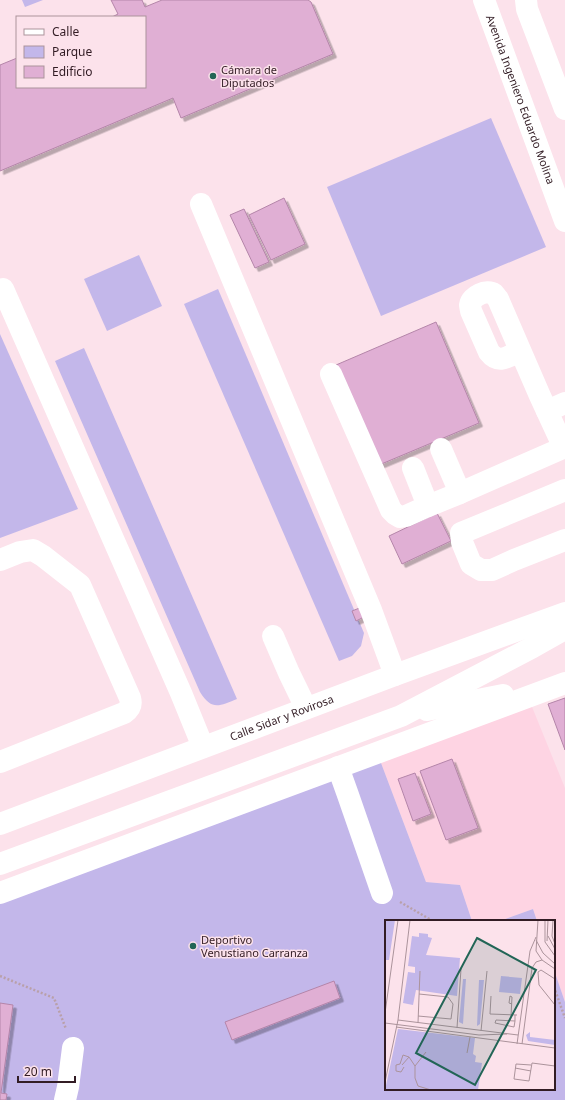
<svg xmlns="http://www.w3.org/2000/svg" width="565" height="1100" viewBox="0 0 565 1100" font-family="'Noto Sans',sans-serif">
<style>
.built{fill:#fed4e3}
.green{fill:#c3b7ea}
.building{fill:#e0afd4;stroke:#b485a9;filter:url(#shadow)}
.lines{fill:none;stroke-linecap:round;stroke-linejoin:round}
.path{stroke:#b9a0a9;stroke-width:2.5;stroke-dasharray:2 2;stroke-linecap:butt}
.minor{stroke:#fff;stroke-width:22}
.poi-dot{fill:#226556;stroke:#fce2eb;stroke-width:1.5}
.labels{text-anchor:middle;stroke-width:3;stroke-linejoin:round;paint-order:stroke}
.poi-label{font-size:11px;fill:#321c24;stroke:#fce2eb;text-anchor:start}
.street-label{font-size:11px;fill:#321c24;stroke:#fce2eb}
.inset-road{fill:none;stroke:#ab939b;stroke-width:1}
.view{fill:#226556;fill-opacity:0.15;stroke:#226556;stroke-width:2}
.inset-edge{fill:none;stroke:#321c24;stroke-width:2}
</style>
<defs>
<filter id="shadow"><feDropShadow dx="3.5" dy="3.5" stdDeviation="0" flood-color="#0004"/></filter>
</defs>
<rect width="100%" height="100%" fill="#fce2eb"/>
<polygon class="built" points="528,697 565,788 565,1002 554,970 554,921 537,921 533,909 500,921 472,921 460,885 426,882 378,755"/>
<g class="green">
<polygon points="22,0 43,0 25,7"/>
<polygon points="491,118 546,247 381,316 327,187"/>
<polygon points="139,255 162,306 107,331 84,279"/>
<polygon points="218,289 364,633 361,646 352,656 339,661 184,304"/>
<polygon points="0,334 78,509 0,538"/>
<path d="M 84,348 L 237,699 C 219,706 212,711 200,692 L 55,361 Z"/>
<polygon points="378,755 426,882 460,885 472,921 386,921 386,1089 554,1089 554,970 565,1002 565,1100 0,1100 0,902"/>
<polygon points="533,909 537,921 500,921"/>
</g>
<g class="building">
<polygon points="111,0 142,0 145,7 162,0 308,0 311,2 333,54 181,118 173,98 0,171 0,65 17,58 17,87 145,87 145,17 112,17 118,14"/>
<polygon points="284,198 305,244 271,260 249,215"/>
<polygon points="244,209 269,262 255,268 230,215"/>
<polygon points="436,322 479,423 379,465 336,365"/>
<polygon points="437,513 451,541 402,564 389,536"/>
<polygon points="362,607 366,616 356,621 352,611"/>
<polygon points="565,698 565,750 548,704"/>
<polygon points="452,759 478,828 446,840 420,771"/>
<polygon points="415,773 431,814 413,821 398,779"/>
<polygon points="334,981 340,998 232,1040 225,1022"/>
<polygon points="0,1003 13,1005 1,1093 7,1094 6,1100 0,1100"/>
</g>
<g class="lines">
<g class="path">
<polyline points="400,902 433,921"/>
<polyline points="0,976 54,998 66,1029"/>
<polyline points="554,987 565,1018"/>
</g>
<g class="minor">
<path id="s1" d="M 484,0 L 565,221"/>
<polyline points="526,0 527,9 565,109"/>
<polyline points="201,204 371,610 395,675"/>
<polyline points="3,289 181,693 203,747"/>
<path d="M 520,351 C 509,356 499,365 489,352 L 471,311 C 471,310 470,306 470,305 C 471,296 487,289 494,294 C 495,295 497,298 498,299 L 540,396 L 564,448"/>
<polyline points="331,374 391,510 395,514 400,517 406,516 428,506 460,493 565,447"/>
<polyline points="547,411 565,403"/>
<polyline points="441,449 460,493"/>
<polyline points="413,468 428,506"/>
<polyline points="565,490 471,529 461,533 462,542 471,564 481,570 492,570 514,560 565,540"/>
<path d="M 0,560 L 20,552 L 33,550 L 43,556 L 80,585 L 130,698 C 132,705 130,709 124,713 L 0,762"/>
<polyline points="273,636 289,673 306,708"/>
<polyline points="427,710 503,695"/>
<polyline points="338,767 348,795 382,893"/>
<path id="s2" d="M 0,824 L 395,675 L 565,613"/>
<polyline points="0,864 401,716 533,647 565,629"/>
<polyline points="0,893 565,683"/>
<polyline points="65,1100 68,1087 73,1048"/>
</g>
</g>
<g class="poi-dot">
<circle cx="213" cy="76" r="4"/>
<circle cx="193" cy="946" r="4"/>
</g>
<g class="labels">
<g class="poi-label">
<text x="221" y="74">Cámara de<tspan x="221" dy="13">Diputados</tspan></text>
<text x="201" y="944">Deportivo<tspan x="201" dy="13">Venustiano Carranza</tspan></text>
</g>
<g class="street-label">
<text dy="4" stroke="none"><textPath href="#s1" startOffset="106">Avenida Ingeniero Eduardo Molina</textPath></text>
<text dy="4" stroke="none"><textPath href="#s2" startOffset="301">Calle Sidar y Rovirosa</textPath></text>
</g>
</g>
<g transform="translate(385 920)">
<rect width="170" height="170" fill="#fce2eb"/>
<path d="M 0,0 L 10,0 L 4,40 L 0,40 ZM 34,13 L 43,14 L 43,17 L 47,18 L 41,35 L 75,38 L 72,76 L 31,70 L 28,85 L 18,83 L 23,52 L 30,53 L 30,47 L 23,46 L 27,16 L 34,17 ZM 116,56 L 137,58 L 135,74 L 114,72 ZM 78,59 L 81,59 L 78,104 L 74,102 ZM 94,60 L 99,60 L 95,104 L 92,106 ZM 13,109 L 90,118 L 88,134 L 91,136 L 90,142 L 97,143 L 93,170 L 0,170 ZM 145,112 L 145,117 L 170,120 L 170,125 L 143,121 L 141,115 Z" fill="#c3b7ea"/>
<path class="inset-road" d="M 153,0 L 151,31 L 157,40 L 170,49M 160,0 L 160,22 L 170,36M 168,0 L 167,16 L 170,24M 163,16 L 170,29M 151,20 L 158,33 L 170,44M 162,21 L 163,0M 170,59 L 156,50 L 153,52 L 154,65 L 170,85M 106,76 L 105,94 L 132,95M 0,93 L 13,0M 130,95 L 130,101 L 129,107 L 110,103 L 111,100 L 130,101M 33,96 L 66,99 L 68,84 L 63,77 L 34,74M 126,96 L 127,77 L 125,76 L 124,83 L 127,84M 13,100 L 133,115M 0,103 L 94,115 L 122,114M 33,103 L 35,51M 11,107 L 170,128M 72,108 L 76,49M 96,111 L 102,51M 132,124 L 145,31 L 151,17M 137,124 L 147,48 L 151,42 L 157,40M 41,132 L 30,146 L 30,158 L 33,166 L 46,170M 82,133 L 85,117M 15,144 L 11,145 L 11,151 L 16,152 L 19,147M 15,144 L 18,135 L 24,137M 17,145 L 24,137 L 30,146M 146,145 L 131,144 L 129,159 L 144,161 L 147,143 L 170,146M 130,148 L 146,151M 0,162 L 13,100 L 25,0"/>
<path class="view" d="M 92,18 L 151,50 L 90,165 L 31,133 Z"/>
<rect width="170" height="170" class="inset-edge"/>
</g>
<rect x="16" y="16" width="130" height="72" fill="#fce2eb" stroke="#ab939b"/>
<rect x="24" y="29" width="20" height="6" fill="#ffffff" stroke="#ab939b"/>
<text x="52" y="36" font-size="12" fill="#321c24">Calle</text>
<rect x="24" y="46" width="20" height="12" fill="#c3b7ea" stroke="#ab939b"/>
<text x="52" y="56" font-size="12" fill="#321c24">Parque</text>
<rect x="24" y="66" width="20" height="12" fill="#e0afd4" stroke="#ab939b"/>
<text x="52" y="76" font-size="12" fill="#321c24">Edificio</text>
<path d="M18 1076v6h57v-6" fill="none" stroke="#321c24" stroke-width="2"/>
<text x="24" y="1076" font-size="12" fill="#321c24" stroke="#fce2eb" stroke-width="3" paint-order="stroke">20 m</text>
</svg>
